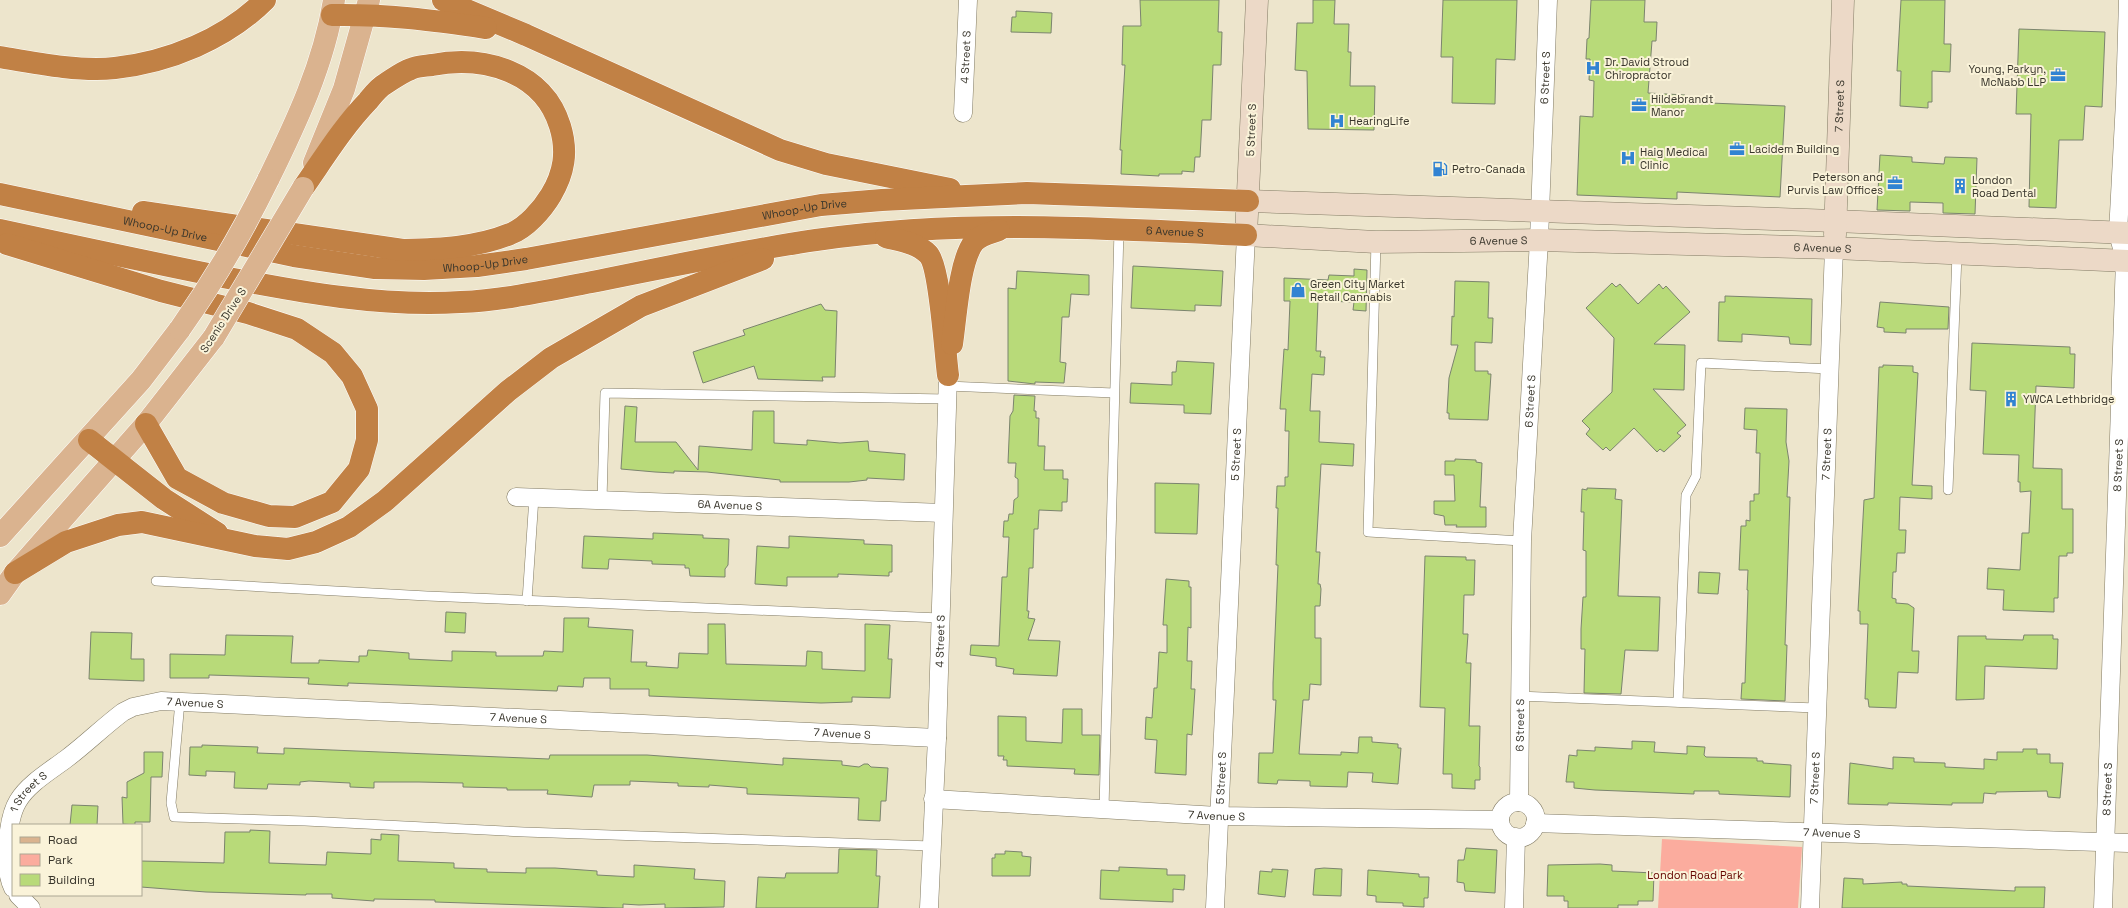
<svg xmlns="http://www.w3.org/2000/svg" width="2128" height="908" viewBox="0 0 2128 908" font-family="'Space Grotesk',sans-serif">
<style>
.green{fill:#fbac9e}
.building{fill:#b8da79;stroke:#7b846e}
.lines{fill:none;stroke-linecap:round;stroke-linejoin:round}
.lane-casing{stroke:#827b64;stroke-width:10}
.street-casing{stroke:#827b64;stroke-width:19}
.secondary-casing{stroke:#827b64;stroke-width:23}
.primary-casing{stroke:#fff;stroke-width:23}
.highway-casing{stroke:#fff;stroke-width:23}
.lane{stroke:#fff;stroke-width:9}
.street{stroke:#fff;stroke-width:18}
.secondary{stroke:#ecd9c7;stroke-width:22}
.primary{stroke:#dab38f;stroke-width:22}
.highway{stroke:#c18145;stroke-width:22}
.primary-bridge-casing{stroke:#fff;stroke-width:23;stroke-linecap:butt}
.primary-bridge{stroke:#dab38f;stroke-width:22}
.labels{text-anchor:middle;stroke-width:4;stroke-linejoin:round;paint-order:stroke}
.street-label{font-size:11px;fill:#38352b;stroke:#faf3d9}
.poi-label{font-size:11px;fill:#38352b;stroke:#faf3d9;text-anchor:start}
.park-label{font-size:11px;fill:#660600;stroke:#faf3d9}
</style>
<rect width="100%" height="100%" fill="#ede5cc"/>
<polygon class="green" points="1662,839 1802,847 1798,908 1658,908"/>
<g class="building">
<polygon points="1140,0 1219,0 1218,32 1222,32 1221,65 1213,65 1211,120 1202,120 1200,157 1195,157 1194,172 1182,171 1182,174 1159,174 1159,176 1121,174 1122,150 1120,150 1125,65 1122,65 1123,26 1141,26"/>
<polygon points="1313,0 1335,0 1334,24 1349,24 1348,52 1351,52 1350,86 1375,86 1374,130 1308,129 1307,71 1295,70 1297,23 1313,23"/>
<polygon points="1443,0 1517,0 1515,60 1496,59 1495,104 1452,103 1453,57 1441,57"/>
<polygon points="1591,0 1645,0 1644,22 1657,22 1656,41 1652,41 1648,93 1685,95 1685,102 1785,106 1780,197 1677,192 1677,199 1577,195 1580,116 1593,117 1594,81 1589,80 1590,59 1586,59 1587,39 1589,38"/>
<polygon points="1901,0 1945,0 1944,44 1951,44 1950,72 1932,71 1932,102 1928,102 1928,108 1900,106 1901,71 1897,71"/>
<polygon points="1016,11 1052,13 1051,33 1011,32 1012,17 1016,17"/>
<polygon points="2019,29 2105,32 2102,107 2085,106 2083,140 2059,140 2056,208 2029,207 2031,114 2016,114"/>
<polygon points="1880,155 1912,157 1912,162 1944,164 1945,157 1977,158 1975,214 1943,213 1943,203 1910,202 1910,211 1877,210"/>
<polygon points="1133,266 1223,271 1221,306 1195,305 1195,311 1131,308"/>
<polygon points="1354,269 1367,270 1366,311 1353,310 1354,302 1318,301 1316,351 1321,351 1320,357 1325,357 1324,375 1312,374 1310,411 1320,411 1319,442 1354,444 1353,466 1321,464 1316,552 1320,552 1318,584 1320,584 1321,589 1320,606 1315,606 1315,638 1321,638 1321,685 1310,684 1309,700 1303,700 1299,754 1341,755 1341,752 1358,753 1359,737 1372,737 1372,742 1398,744 1398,748 1401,748 1398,784 1372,782 1373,773 1348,772 1347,787 1310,786 1310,781 1278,780 1277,784 1258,783 1259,753 1273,753 1276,700 1273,700 1273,683 1278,565 1276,565 1278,508 1276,508 1277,486 1285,486 1285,477 1288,477 1289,431 1285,431 1286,409 1280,409 1284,349 1288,350 1290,301 1284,301 1284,278 1328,280 1329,275 1354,276"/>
<polygon points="1017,271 1089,275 1089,295 1071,294 1069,317 1062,317 1060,362 1066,363 1064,383 1035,382 1035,384 1008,381 1008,288 1016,289"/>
<polygon points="1455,281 1489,282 1488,318 1493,318 1492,343 1475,342 1475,371 1488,371 1488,374 1491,374 1488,420 1449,419 1449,413 1447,413 1449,378 1458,345 1451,345 1452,316 1454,317"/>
<polygon points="1612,283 1616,287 1620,284 1638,304 1659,284 1663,289 1666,286 1690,312 1654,344 1685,345 1684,390 1653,389 1686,425 1677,433 1681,436 1664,452 1660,449 1657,452 1634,428 1610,451 1606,447 1603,450 1586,434 1590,429 1582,421 1612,392 1614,338 1586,308"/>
<polygon points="1725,296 1812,299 1811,345 1790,344 1789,337 1742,334 1742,342 1718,341 1719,302 1725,302"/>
<polygon points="1880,302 1949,307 1948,329 1906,329 1906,333 1884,332 1884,328 1877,327"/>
<polygon points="821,304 825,310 837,311 835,377 822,377 823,381 758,379 754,366 703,383 693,352 745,335 743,330"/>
<polygon points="1972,343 2070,347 2070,354 2075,354 2074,388 2036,386 2033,468 2062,469 2062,509 2073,509 2073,553 2067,553 2067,556 2059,556 2058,598 2054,598 2054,612 2003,610 2004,590 1987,589 1988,568 2020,570 2022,533 2029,533 2031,491 2020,492 2020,482 2018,482 2019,455 1983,454 1986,391 1970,390"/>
<polygon points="1177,361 1214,363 1211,414 1184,413 1184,405 1130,403 1131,383 1172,385 1172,372 1176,372"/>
<polygon points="1883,365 1913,366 1913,372 1918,373 1912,485 1932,486 1932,499 1900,497 1899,530 1906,530 1905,553 1897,553 1896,572 1893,572 1892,598 1896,599 1896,603 1908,604 1914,608 1912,651 1919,651 1918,673 1898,672 1896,708 1869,707 1868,699 1865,699 1868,624 1860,624 1860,611 1858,611 1864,500 1874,498 1879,367 1883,367"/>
<polygon points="1014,395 1035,396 1034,411 1036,411 1036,418 1039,418 1038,446 1045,446 1044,470 1063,470 1063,479 1068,479 1067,502 1062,502 1062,511 1039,510 1038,529 1034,529 1033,568 1029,568 1027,611 1029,611 1028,618 1035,619 1028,640 1060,641 1057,676 1013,674 1014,669 996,666 996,658 970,655 971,645 999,646 1002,577 1007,577 1009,537 1003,537 1004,521 1008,521 1009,514 1013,514 1014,500 1018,497 1018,479 1015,477 1016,463 1008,463 1010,416 1013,411"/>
<polygon points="625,406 637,407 635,442 676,442 698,470 699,446 752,450 753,411 774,411 774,443 807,445 807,440 840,443 868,441 869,451 905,454 904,480 867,478 867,480 849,482 780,482 780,480 707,472 674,471 674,473 655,472 621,469"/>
<polygon points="1745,408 1787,409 1786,442 1789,461 1787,497 1790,497 1785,645 1787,645 1785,701 1741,699 1742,683 1745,683 1748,590 1747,590 1748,570 1739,570 1741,526 1746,526 1746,520 1750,521 1750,501 1754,501 1754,494 1759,494 1760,453 1756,453 1757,430 1744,429"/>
<polygon points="1455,459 1476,460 1476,462 1482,463 1480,507 1486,507 1486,527 1456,527 1457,525 1445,525 1444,516 1434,514 1434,501 1455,501 1454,475 1445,475 1445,461 1455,461"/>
<polygon points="1155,483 1199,484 1197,534 1155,533"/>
<polygon points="1587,488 1616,489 1615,499 1622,500 1618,596 1660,597 1658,651 1625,650 1621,694 1584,693 1585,649 1581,649 1581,629 1583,597 1586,597 1586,551 1583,550 1584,512 1581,512 1582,489 1587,490"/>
<polygon points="653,533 703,535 703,538 729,539 728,565 725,569 725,577 690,576 689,568 685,568 685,565 652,564 652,561 609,559 608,569 582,568 584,536 653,539"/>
<polygon points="789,536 864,540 864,544 892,545 892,572 889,572 889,576 838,574 838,577 787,577 787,586 755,584 757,546 789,548"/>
<polygon points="1425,556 1466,557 1466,560 1475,560 1474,595 1464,595 1463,634 1468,634 1466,663 1471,663 1469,726 1480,726 1479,766 1480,767 1480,780 1475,780 1475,789 1452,788 1452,774 1443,774 1445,708 1420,707"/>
<polygon points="1699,572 1720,573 1718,594 1698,593"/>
<polygon points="1166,579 1189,581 1189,587 1191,587 1191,628 1188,627 1187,661 1192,661 1191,689 1195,689 1192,735 1187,734 1186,775 1155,773 1157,740 1145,739 1146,717 1152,718 1154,688 1157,688 1159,652 1167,653 1167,625 1163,625"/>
<polygon points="446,612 466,613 465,633 445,632"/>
<polygon points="564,618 589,618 588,627 633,630 631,662 647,662 646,666 678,668 679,653 708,654 708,624 725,624 726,664 806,666 807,651 822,652 822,669 865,671 865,624 890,625 888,659 892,659 890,698 852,697 852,702 821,703 649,696 649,689 610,689 610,678 584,678 583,687 558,686 557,691 348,683 348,686 308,684 309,678 209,675 209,678 170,678 170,654 225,655 226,635 293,636 291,663 319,663 319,660 359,662 359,656 367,656 368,650 409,653 409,659 452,661 452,651 496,652 496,656 543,656 544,651 563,652"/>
<polygon points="91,632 132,633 131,659 144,659 144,681 89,679"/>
<polygon points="2024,635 2053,635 2053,639 2058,639 2057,669 1985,666 1984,699 1956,700 1958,636 1986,636 1986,639 2023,640"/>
<polygon points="1063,709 1082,709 1082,735 1100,735 1099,775 1074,774 1075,769 1007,766 1007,760 1003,760 1004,756 998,756 998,716 1026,717 1026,741 1062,743"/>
<polygon points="1632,741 1655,742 1654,752 1687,754 1687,746 1705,747 1704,755 1706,757 1757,758 1757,761 1763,761 1763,763 1791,765 1790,797 1719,794 1719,791 1694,791 1694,794 1595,790 1574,788 1574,782 1566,782 1569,755 1577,756 1577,750 1595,751 1595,747 1632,749"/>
<polygon points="202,745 258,747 257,753 284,754 284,748 549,759 550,755 647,755 783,765 783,758 842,761 842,765 859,767 864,764 868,764 871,767 888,768 886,801 881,801 880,821 858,820 859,798 747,794 747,788 709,785 709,787 678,786 678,783 630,781 630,785 594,785 592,797 547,794 548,790 507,790 507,788 463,787 463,783 419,782 374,782 374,788 350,787 350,783 309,781 300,782 300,785 268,784 267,789 234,788 235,772 206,771 206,776 189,775 190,747 202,747"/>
<polygon points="2023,749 2037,749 2037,754 2050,754 2050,763 2063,763 2060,798 2048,797 2047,791 1996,792 1996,794 1984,793 1983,803 1952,803 1952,805 1888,803 1888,805 1848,804 1850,763 1893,769 1893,757 1914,758 1914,762 1945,763 1945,767 1984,769 1984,759 1997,760 1997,752 2023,752"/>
<polygon points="144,752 163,752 162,777 151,777 150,822 135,822 135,825 123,824 122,797 127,798 127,782 144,773"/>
<polygon points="72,805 98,806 97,825 70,825"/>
<polygon points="250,830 270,831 269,863 326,865 327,852 371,854 371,839 381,840 381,834 399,835 398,861 454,863 454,868 487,869 487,872 526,873 526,868 555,868 597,871 597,875 634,877 634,865 695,869 694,879 725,881 724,907 665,908 665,904 639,905 623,904 623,908 618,908 435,902 435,900 374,899 374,901 332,898 332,894 306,894 306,895 206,892 141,887 141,861 224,863 225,832 250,832"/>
<polygon points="1466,848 1497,850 1495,893 1465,891 1464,883 1457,882 1458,860 1464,860"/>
<polygon points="839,849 877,850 876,876 880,876 878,908 756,908 758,877 785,878 786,873 838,873"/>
<polygon points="1005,851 1022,852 1022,856 1031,857 1030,876 992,876 992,858 995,858 995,854 1005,854"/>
<polygon points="1600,864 1612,865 1612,871 1654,873 1653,901 1638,901 1638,905 1618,905 1618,908 1568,908 1568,901 1564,901 1564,896 1547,896 1548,865"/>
<polygon points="1119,867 1167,869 1167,875 1185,875 1184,890 1173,889 1173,902 1100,899 1101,870 1119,871"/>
<polygon points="1324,868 1342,869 1341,896 1313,895 1315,869"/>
<polygon points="1272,869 1288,870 1285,897 1258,894 1260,871 1272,872"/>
<polygon points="1368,870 1419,874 1419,877 1429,877 1428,898 1424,898 1424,907 1403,906 1403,903 1376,902 1376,896 1367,895"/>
<polygon points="1844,878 1863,879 1863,884 1902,882 1902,884 1907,884 1907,886 2015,891 2015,887 2045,887 2044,908 1842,908"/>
</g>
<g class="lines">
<g class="lane-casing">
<g id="lane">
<polyline points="1376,242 1368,532 1522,541"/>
<polyline points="947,386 1114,393"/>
<polyline points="1948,490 1957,254"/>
<polyline points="602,500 605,393 947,399"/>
<polyline points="156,581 427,596 940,618"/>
<polyline points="527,601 534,497"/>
<polyline points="1520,696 1816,708"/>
<polyline points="180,701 171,803 174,817 305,821 524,832 932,846"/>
<polyline points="1678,702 1686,495 1696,476 1701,363 1829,369"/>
<polyline points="1104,809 1119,229"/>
</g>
</g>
<g class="street-casing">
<g id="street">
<path id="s1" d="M 963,113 L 968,0"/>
<path id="s2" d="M 516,497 L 943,513"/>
<path id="s3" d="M 933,799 L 1218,816 L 1500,820"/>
<path id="s4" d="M 1519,802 L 1522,541 L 1539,240 L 1548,0"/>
<circle cx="1518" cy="820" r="18"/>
<path id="s5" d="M 1535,823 L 2128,843"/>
<path id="s6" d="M 13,888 C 3,869 7,819 18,801 C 28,784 50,771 66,759 C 86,744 103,727 123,712 L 133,707 L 161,701 L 937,738"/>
<polyline points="18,895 31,908"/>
<path id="s7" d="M 929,908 L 937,738 L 948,375"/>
<path id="s8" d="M 1215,908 L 1246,235"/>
<polyline points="1514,908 1516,837"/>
<path id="s9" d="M 1810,908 L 1834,248"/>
<path id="s10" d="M 2103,908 L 2125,260 L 2118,233 L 2125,101 L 2128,0"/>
</g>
</g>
<g class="secondary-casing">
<g id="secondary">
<path id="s11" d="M 1257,0 L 1246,235 L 1376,242 L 1539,240 L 1834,248 L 2128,261"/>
<polyline points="1248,201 1835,221 2128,233"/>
<path id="s12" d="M 1835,235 L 1843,0"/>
</g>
</g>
<g class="primary-casing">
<g id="primary">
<polyline points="314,163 344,89 369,0"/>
<path d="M 268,180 C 296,123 324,64 334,0"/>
<polyline points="0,536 141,380 180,329"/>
<polyline points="0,594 15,573 146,424 214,337"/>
</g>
</g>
<g class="highway-casing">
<g id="highway">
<polyline points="443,0 526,35 780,150 826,164 950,189"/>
<path d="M 332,15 C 386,14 432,20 486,28"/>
<path d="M 0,57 C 35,63 80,72 115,68 C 169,62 226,39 265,0"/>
<path id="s13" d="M 0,194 L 294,256 L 375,268 L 424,269 L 477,266 L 526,259 L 821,205 L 882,200 L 1027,193 L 1248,201"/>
<path d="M 143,212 L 403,250 C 438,249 476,248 510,234 C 526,228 542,210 551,195 C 564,173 568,152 560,126 C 543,71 483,55 432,65 C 425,66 417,66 411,69 C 402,72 393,79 385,84 C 378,88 373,95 368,101 C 343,127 324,158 303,188"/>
<path id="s14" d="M 0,230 C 74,246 148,262 223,277 C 301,292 381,307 461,302 C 506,300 549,290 592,282 C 667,267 741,251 816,240 C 959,219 1102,228 1246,235"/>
<path d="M 886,237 C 901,241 917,243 928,254 C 940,266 945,353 948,375"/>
<polyline points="7,244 161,291 248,313 297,329 333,353 352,376 367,409 367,440 359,469 332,502 295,517 269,516 223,503 177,478 146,424"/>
<path d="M 952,344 C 956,318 959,261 974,242 C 980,235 991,233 999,230"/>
<polyline points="89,440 164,499 217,533"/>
<polyline points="15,573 66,542 118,525 142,522 255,546 288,549 316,542 349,527 385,501 508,391 551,358 641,306 763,259"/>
</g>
</g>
<use href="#lane" class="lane"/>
<use href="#street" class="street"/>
<use href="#secondary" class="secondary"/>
<use href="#primary" class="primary"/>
<use href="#highway" class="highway"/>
<g class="primary-bridge-casing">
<g id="primary-bridge">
<path d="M 180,329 C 213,282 242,233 268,180"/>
<polyline points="214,337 303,188"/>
</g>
</g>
<use href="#primary-bridge" class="primary-bridge"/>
</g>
<defs>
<g id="hospital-bare" transform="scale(1.2)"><path d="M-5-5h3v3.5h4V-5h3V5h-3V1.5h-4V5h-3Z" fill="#3183d2" stroke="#faf3d9" stroke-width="2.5" paint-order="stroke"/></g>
<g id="office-bare" transform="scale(1.2)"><path d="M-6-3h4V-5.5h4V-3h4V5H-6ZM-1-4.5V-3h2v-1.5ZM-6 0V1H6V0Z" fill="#3183d2" stroke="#faf3d9" stroke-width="2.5" paint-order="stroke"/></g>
<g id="fuel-bare" transform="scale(1.2)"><path d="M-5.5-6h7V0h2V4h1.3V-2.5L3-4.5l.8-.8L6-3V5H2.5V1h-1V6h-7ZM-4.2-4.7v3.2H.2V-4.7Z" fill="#3183d2" stroke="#faf3d9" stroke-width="2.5" paint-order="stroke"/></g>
<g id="building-bare" transform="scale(1.2)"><path d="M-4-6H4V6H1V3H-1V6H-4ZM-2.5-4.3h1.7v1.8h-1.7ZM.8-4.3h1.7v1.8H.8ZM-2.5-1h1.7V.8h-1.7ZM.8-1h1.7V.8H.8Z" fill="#3183d2" stroke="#faf3d9" stroke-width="2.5" paint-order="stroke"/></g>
<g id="shop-bare" transform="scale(1.2)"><path d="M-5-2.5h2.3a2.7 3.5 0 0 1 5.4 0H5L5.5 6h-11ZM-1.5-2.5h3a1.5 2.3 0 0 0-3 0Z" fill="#3183d2" stroke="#faf3d9" stroke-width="2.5" paint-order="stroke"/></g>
</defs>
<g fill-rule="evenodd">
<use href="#hospital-bare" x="1593" y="68"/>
<use href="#office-bare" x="2058" y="75"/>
<use href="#office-bare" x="1639" y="105"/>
<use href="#hospital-bare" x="1337" y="121"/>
<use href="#office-bare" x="1737" y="149"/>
<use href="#hospital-bare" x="1628" y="158"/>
<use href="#fuel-bare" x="1440" y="169"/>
<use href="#office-bare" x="1895" y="183"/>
<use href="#building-bare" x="1960" y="186"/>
<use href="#shop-bare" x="1298" y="290"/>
<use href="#building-bare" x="2011" y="399"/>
</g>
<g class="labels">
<g class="street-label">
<text dy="4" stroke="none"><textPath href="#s1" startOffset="56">4 Street S</textPath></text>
<text dy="4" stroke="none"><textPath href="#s4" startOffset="725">6 Street S</textPath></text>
<text dy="4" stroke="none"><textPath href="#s12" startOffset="129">7 Street S</textPath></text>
<text transform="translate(1251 130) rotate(-88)" y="4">5 Street S</text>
<text dy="4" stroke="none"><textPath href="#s13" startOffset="817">Whoop-Up Drive</textPath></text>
<text dy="4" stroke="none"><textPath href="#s13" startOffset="169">Whoop-Up Drive</textPath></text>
<text dy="4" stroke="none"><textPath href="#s14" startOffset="1188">6 Avenue S</textPath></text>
<text dy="4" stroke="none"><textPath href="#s11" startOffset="488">6 Avenue S</textPath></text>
<text dy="4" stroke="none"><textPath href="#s11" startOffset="812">6 Avenue S</textPath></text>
<text dy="4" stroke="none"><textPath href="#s13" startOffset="493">Whoop-Up Drive</textPath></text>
<text transform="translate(223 320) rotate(-57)" y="4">Scenic Drive S</text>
<text dy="4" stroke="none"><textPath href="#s4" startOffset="401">6 Street S</textPath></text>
<text dy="4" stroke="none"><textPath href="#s8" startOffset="454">5 Street S</textPath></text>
<text dy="4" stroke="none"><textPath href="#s9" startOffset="454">7 Street S</textPath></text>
<text dy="4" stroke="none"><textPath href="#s10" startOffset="443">8 Street S</textPath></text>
<text dy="4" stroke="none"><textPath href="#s2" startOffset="214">6A Avenue S</textPath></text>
<text dy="4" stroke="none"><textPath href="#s7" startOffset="267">4 Street S</textPath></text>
<text dy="4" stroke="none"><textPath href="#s6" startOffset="301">7 Avenue S</textPath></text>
<text dy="4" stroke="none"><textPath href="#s6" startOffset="625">7 Avenue S</textPath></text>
<text dy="4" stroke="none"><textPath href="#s4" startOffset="77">6 Street S</textPath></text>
<text dy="4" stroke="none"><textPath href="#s6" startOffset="949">7 Avenue S</textPath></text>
<text dy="4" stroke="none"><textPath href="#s8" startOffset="130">5 Street S</textPath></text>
<text dy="4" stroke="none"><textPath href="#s9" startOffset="130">7 Street S</textPath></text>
<text dy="4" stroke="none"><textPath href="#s10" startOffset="119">8 Street S</textPath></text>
<text dy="4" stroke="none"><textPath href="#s6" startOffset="103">1 Street S</textPath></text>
<text dy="4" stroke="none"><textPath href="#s3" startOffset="284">7 Avenue S</textPath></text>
<text dy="4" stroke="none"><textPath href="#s5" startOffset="297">7 Avenue S</textPath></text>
</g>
<g class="poi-label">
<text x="1605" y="66">Dr. David Stroud<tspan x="1605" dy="13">Chiropractor</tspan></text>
<text x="2046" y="73" text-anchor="end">Young, Parkyn,<tspan x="2046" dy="13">McNabb LLP</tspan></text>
<text x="1651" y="103">Hildebrandt<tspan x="1651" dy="13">Manor</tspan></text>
<text x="1349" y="125">HearingLife</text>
<text x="1749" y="153">Lacidem Building</text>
<text x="1640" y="156">Haig Medical<tspan x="1640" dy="13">Clinic</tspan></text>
<text x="1452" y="173">Petro-Canada</text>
<text x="1883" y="181" text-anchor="end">Peterson and<tspan x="1883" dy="13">Purvis Law Offices</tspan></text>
<text x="1972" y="184">London<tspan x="1972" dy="13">Road Dental</tspan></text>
<text x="1310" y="288">Green City Market<tspan x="1310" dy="13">Retail Cannabis</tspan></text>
<text x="2023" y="403">YWCA Lethbridge</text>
</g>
<g class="park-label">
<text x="1695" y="879">London Road Park</text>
</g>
</g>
<rect x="12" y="824" width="130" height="72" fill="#faf3d9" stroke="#aca793"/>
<rect x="20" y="837" width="20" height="6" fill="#dab38f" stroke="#aca793"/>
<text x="48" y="844" font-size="12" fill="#38352b">Road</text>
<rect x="20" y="854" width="20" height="12" fill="#fbac9e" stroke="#aca793"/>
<text x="48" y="864" font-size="12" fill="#38352b">Park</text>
<rect x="20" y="874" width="20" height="12" fill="#b8da79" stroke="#aca793"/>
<text x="48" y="884" font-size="12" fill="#38352b">Building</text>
</svg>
